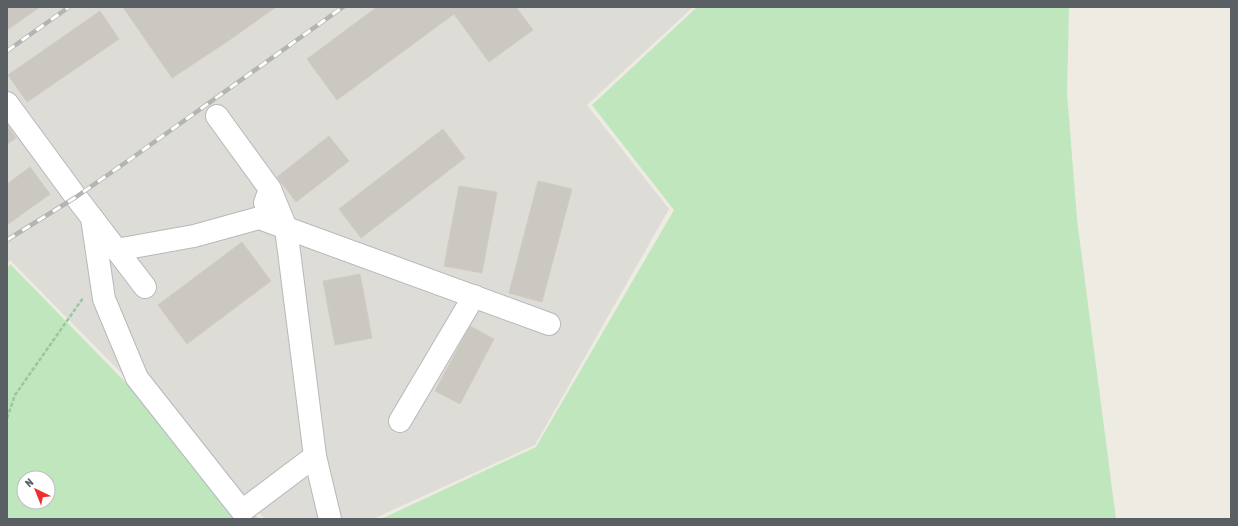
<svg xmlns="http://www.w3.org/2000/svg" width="1238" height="526" viewBox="0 0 1238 526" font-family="'Asap Condensed',sans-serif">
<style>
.industrial{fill:#dedcd6}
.green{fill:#bfe6bd;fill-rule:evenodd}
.building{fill:#cbc7c1;stroke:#d2ccc0}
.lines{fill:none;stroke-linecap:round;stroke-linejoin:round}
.minor-casing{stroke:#b5b8bd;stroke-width:24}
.path{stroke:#96c8a2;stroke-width:2.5;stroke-dasharray:4 2;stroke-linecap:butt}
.minor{stroke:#fff;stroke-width:22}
.rail-casing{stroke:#b3b4b4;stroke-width:4.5}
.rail{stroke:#fff;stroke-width:3;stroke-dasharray:9;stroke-linecap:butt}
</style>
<rect width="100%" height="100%" fill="#eeebe2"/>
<polygon class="industrial" points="7,7 693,7 587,105 669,209 535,445 373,519 265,519 10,260 7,264"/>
<g class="green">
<polygon points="697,7 1069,7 1067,92 1077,220 1116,519 381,519 536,447 674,210 592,105"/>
<path d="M 10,264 L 259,519 L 7,519 L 7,269 ZM 24,478 L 48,478 L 48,502 L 24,502 Z"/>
</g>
<g class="building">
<polygon points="7,7 40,7 7,30"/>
<polygon points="123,7 209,7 231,39 172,78"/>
<polygon points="209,7 276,7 231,39"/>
<polygon points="377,7 516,7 533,30 489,62 454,14 337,100 307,59"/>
<polygon points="100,11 119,39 27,102 8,75"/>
<polygon points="7,125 16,138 7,144"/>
<polygon points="443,129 465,158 361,238 339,209"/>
<polygon points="329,136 349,161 296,202 277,177"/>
<polygon points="30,167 50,194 7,225 7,184"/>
<polygon points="538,181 572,189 542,302 509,293"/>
<polygon points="459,186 497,192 482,273 444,266"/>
<polygon points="242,242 271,281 187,344 158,305"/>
<polygon points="360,274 372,338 335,345 323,281"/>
<polygon points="470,326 494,339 460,404 435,391"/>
</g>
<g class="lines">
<g class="minor-casing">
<g id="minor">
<polyline points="7,103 76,197 145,287"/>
<polyline points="217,116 270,189 265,203"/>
<polyline points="270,189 286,228 315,456 330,519"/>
<polyline points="92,218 104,299 137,378 242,511 315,456"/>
<polyline points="116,250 194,236 259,218 549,324"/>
<polyline points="400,421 474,296"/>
</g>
</g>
<polyline class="path" points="7,418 15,395 83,298"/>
<use href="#minor" class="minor"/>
<g class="rail-casing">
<g id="rail">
<polyline points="7,51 69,7"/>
<polyline points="7,240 76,197 132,158 343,7"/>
</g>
</g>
<use href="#rail" class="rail"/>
</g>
<rect width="1238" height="526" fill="none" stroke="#5a5f63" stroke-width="16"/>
<g transform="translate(36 490) rotate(317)"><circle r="19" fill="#ffffff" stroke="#bdbfc1"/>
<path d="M0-3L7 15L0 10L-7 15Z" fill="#ee2e27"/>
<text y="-6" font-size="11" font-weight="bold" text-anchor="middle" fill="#5a5f63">N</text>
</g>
</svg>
